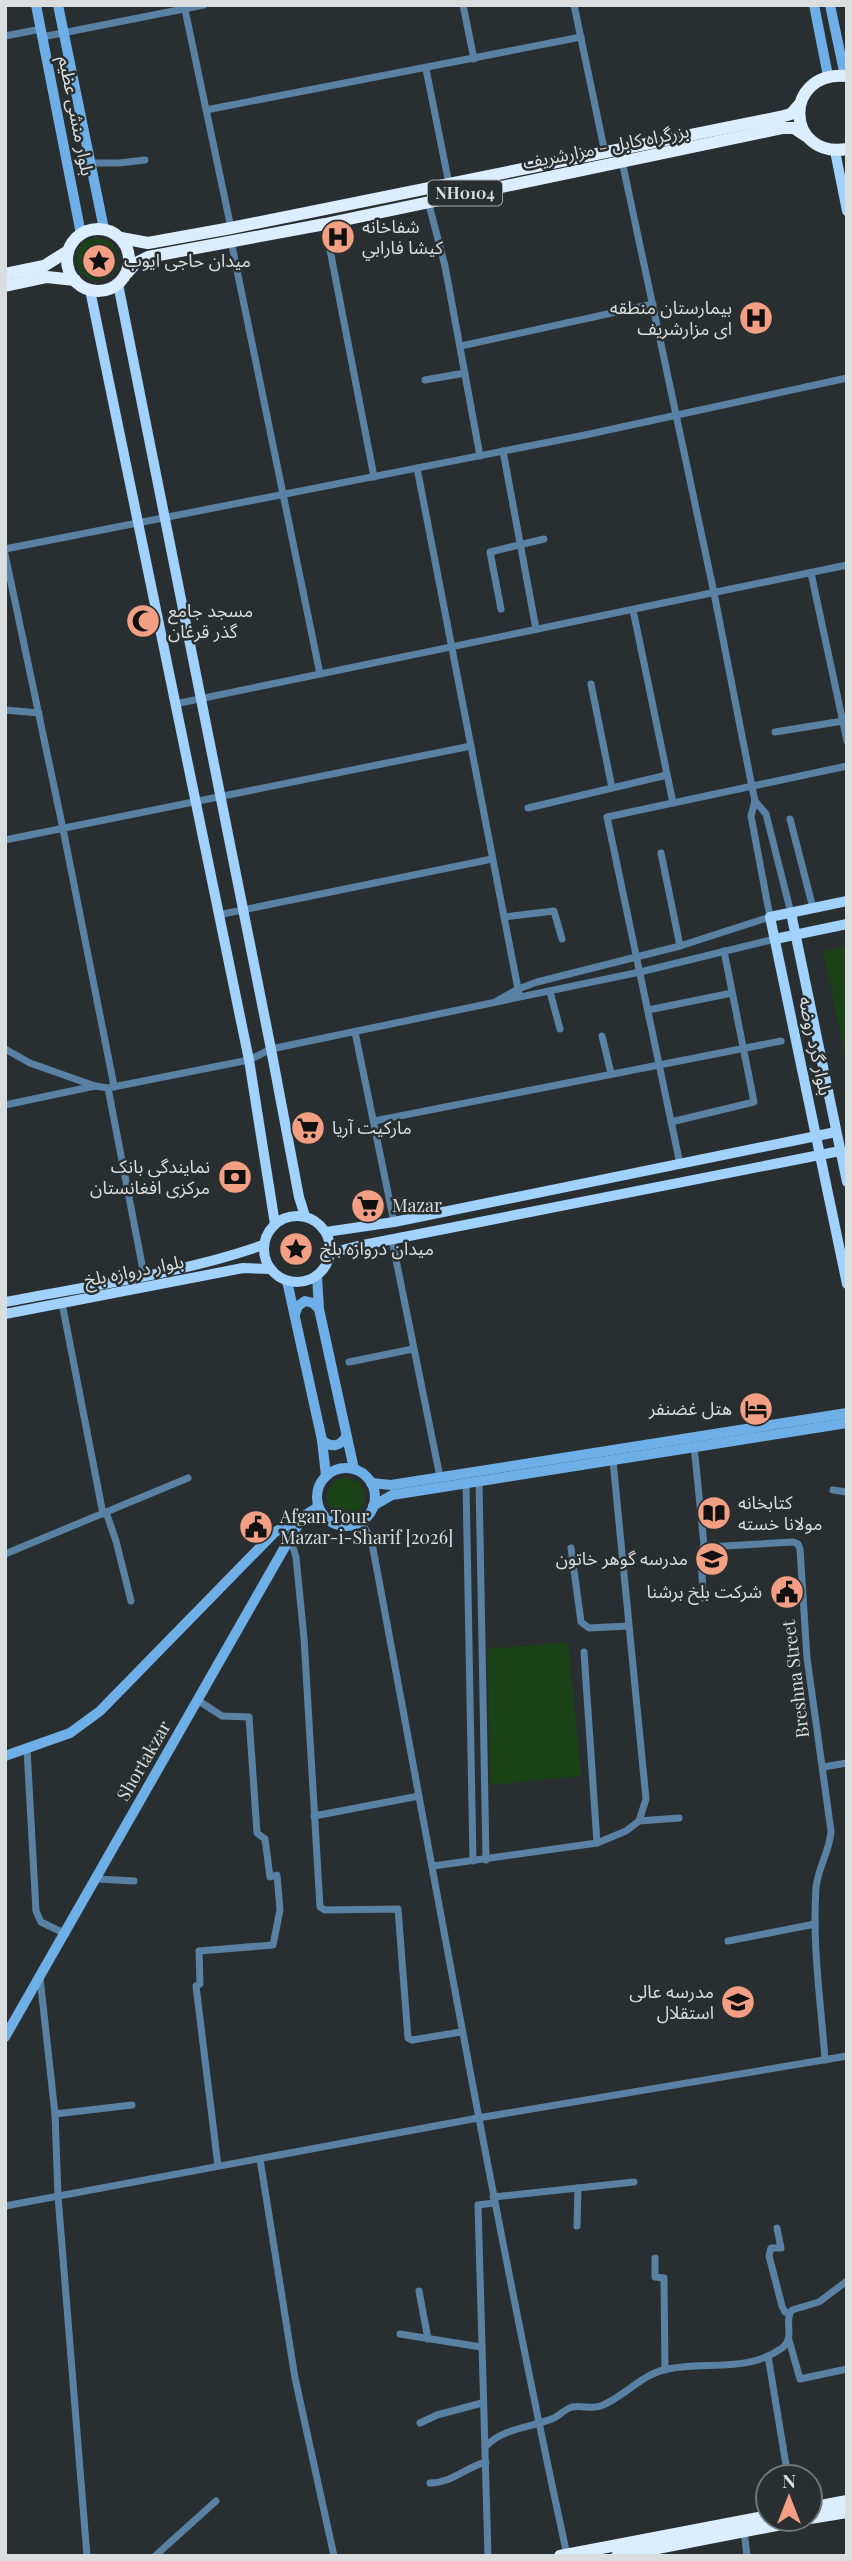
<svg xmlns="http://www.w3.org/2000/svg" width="852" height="2561" viewBox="0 0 852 2561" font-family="'Playfair Display','Noto Sans Arabic',serif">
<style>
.green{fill:#1b4217}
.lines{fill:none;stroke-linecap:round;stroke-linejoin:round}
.street{stroke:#5981a4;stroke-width:7}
.secondary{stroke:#6fafe7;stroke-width:10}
.primary{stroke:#a1d1fd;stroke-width:10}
.highway{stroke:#dbeeff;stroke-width:12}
.labels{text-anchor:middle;stroke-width:5;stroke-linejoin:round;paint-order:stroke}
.shield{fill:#292f30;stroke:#a5aaaa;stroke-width:2}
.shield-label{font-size:16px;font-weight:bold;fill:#dadedf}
.street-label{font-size:18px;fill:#dadedf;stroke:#292f30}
.poi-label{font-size:18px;fill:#dadedf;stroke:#292f30;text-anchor:start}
</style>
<rect width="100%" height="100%" fill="#292f30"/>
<g class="green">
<circle cx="97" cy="259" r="21"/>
<polygon points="847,946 847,1065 823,951"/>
<circle cx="346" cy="1497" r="19"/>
<polygon points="568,1642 581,1776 490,1785 488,1649"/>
</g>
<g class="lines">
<g class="street">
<polyline points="184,5 231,228"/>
<polyline points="463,5 474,59"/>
<polyline points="574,5 605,153"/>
<polyline points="5,36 41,29"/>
<polyline points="42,37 204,5"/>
<polyline points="426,69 449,184"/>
<polyline points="206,110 581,37"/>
<polyline points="91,163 119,163 145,160"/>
<polyline points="428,201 445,266 480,456"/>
<polyline points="325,224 374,477"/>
<polyline points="231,241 320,674"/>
<polyline points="461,346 653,304"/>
<polyline points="425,380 465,373"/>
<polyline points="503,451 536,629"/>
<polyline points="417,468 519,994"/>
<polyline points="5,549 585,435 847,378"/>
<polyline points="5,554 63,829 114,1086"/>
<polyline points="811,573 847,741"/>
<polyline points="501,609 490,552 544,539"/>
<polyline points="633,610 673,803"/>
<polyline points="591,684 612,788"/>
<polyline points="175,704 847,565"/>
<polyline points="5,710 39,713"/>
<polyline points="775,732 843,721"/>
<polyline points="755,801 766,814 791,913"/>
<polyline points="528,808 667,775"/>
<polyline points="790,819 813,908"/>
<polyline points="5,840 471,746"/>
<polyline points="661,853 680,946"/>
<polyline points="218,915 492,859"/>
<polyline points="504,917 554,911 562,939"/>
<polyline points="550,992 560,1029"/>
<polyline points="495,1002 518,989 537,982 680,946 770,917 751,816 755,801 752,787 714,593 622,161"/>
<polyline points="648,1010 732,993"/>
<polyline points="355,1032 394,1222"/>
<polyline points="602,1036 611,1073"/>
<polyline points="5,1049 30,1063 95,1086"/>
<polyline points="108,1088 144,1275"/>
<polyline points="5,1105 95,1086 108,1088 249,1060 271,1049 640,972 775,939"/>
<polyline points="374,1121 781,1041"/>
<polyline points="671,1122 754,1102 724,951"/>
<polyline points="680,1164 607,817 847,766"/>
<polyline points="392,1240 440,1477"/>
<polyline points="62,1303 103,1514"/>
<polyline points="349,1362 413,1349"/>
<polyline points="694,1446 704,1545 701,1552 703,1598"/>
<polyline points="613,1461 646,1799 639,1821"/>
<polyline points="479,1481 486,1860"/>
<polyline points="466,1483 473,1861"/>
<polyline points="833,1490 847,1492"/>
<polyline points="106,1512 116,1541 131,1601"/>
<path d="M 361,1522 L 371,1538 C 435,1878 494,2218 567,2555"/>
<polyline points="290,1538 296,1557 304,1638 320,1907 325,1910 398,1909 408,2038 412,2040 461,2032"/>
<path d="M 704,1545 L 708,1547 L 793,1542 L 798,1544 L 800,1549 L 807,1658 L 831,1831 C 830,1851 818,1867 816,1888 C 812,1945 821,2003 825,2060"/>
<polyline points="571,1548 581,1622 589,1628 628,1626"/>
<polyline points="5,1554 188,1478"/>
<polyline points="584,1652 597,1843"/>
<polyline points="199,1701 222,1716 249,1717 257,1833 265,1839 270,1877 277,1875 280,1910 273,1945 199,1951 200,1984 196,1986 218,2166"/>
<polyline points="27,1749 36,1911 41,1922 66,1934"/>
<polyline points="823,1767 847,1763"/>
<polyline points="314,1816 419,1796"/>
<polyline points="433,1866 597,1843 626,1831 639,1821 679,1818"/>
<polyline points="98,1879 134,1881"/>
<polyline points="728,1941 815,1924"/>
<polyline points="40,1978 55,2114 58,2196 87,2556"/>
<polyline points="55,2114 132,2105"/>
<polyline points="260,2159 295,2378 334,2556"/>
<polyline points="493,2197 634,2182"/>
<polyline points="5,2206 478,2118 847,2056"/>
<polyline points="577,2226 578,2188"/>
<polyline points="777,2228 781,2248 771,2248 769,2256 782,2306 785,2312 789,2313"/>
<polyline points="655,2258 655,2277 664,2278 664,2282 665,2370"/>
<polyline points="419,2291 428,2339"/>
<polyline points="400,2334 481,2347"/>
<polyline points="789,2340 800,2379 847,2369"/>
<polyline points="768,2356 788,2477"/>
<polyline points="420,2423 437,2415 482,2403"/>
<path d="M 486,2446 C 505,2427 531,2428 554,2418 C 560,2415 565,2409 572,2407 C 582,2405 594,2410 603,2405 C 624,2396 641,2376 663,2370 C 703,2360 746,2374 782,2348 C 796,2337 783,2321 792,2310 L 819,2302 L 847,2281"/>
<path d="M 430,2483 C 452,2483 466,2467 486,2462"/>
<polyline points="744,2531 747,2556"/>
<polyline points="155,2556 216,2501"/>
<polyline points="488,2556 478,2205 494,2203"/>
</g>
<g class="secondary">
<polyline points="36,5 81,234"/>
<polyline points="58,5 104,229"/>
<polyline points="814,5 828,76"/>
<polyline points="830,5 845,76"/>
<polyline points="317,1276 319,1309 354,1469"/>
<polyline points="287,1281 322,1440 326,1476"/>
<polyline points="295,1314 298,1306 305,1301 313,1303 319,1309"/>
<path d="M 322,1440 C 331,1448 339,1447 346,1437"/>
<circle cx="346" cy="1497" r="29"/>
<polyline points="371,1483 391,1485 847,1413"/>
<polyline points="373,1506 392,1495 847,1423"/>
<polyline points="5,1756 70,1733 100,1711 275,1532 304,1516"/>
<polyline points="5,2037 290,1538 304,1516 318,1507"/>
</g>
<g class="primary">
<polyline points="835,151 847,211"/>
<polyline points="118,284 271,1049 299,1197 305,1216"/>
<polyline points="90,290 249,1060 275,1224"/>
<polyline points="847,901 770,917 847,1284"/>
<polyline points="791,913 847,1182"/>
<polyline points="775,939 847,924"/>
<circle cx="297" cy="1249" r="33"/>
<polyline points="326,1232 394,1222 836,1132"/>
<polyline points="330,1253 358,1246 840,1151"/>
<path d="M 5,1302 C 88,1286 184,1273 263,1245"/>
<polyline points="5,1314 243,1268 270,1269"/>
</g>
<g class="highway">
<path d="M 847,76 C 782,70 785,159 847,149"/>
<circle cx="98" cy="260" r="31"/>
<polyline points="121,238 148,243 231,228 780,117 791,114 799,105"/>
<polyline points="127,273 136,263 148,257 325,224 783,128 794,128 806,136"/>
<polyline points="5,274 44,266 68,251"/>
<polyline points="5,286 47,277 75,280"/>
<polyline points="810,2508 847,2501"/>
<polyline points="810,2518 847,2512"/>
<polyline points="560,2556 768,2516"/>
<polyline points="617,2556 807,2519"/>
</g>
</g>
<defs>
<g id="hospital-disc" transform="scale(1.75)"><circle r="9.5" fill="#f39f84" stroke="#292f30"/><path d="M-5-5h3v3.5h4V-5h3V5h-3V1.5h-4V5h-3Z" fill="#111"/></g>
<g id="sight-disc" transform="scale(1.75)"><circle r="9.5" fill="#f39f84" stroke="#292f30"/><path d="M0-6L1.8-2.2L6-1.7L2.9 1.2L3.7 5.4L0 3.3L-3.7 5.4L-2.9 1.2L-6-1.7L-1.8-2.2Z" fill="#111"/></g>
<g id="mosque-disc" transform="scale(1.75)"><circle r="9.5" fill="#f39f84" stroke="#292f30"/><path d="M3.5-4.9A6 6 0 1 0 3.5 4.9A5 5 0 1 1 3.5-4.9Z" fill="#111"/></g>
<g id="supermarket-disc" transform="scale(1.75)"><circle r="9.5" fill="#f39f84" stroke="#292f30"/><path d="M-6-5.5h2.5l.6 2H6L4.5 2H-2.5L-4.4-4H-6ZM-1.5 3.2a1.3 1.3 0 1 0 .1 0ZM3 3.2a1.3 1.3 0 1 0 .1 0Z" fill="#111"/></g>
<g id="bank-disc" transform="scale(1.75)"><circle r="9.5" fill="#f39f84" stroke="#292f30"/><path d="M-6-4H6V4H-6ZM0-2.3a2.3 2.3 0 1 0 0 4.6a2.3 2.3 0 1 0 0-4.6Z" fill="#111"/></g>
<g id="hotel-disc" transform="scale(1.75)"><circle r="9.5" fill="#f39f84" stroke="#292f30"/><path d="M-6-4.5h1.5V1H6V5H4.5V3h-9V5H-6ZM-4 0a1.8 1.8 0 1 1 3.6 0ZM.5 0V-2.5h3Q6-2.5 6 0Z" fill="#111"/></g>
<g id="library-disc" transform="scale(1.75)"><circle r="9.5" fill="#f39f84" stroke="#292f30"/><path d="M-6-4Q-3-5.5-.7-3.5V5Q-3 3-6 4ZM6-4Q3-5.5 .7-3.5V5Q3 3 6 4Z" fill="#111"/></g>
<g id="civic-disc" transform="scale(1.75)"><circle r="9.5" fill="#f39f84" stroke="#292f30"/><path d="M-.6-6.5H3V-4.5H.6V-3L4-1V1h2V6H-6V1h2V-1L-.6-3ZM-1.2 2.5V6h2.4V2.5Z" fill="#111"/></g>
<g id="school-disc" transform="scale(1.75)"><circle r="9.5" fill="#f39f84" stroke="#292f30"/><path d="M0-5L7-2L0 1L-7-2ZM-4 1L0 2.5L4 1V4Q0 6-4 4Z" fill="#111"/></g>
</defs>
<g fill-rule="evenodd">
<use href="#hospital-disc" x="338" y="237"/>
<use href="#sight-disc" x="99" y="261"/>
<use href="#hospital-disc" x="756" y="318"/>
<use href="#mosque-disc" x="143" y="621"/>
<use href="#supermarket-disc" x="308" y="1128"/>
<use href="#bank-disc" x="235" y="1177"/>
<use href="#supermarket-disc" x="368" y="1206"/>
<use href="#sight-disc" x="296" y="1249"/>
<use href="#hotel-disc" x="756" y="1409"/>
<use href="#library-disc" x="714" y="1513"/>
<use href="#civic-disc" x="256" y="1527"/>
<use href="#school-disc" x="712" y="1559"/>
<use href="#civic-disc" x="787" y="1592"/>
<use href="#school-disc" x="738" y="2002"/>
</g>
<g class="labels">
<rect class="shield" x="428" y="180.5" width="74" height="25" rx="5"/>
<g class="shield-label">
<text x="465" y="199">NH0104</text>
</g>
<g class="street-label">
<text transform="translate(76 116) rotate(79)" y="6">بلوار منشی عظیم</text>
<text transform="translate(606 147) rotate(-11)" y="6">بزرگراه کابل - مزارشریف</text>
<text transform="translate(815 1046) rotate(78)" y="6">بلوار گرد روضه</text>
<text transform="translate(134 1271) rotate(-11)" y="6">بلوار دروازه بلخ</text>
<text transform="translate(796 1679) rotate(-97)" y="6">Breshna Street</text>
<text transform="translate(144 1761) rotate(-60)" y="6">Shortakzar</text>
</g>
<g class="poi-label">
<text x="362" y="233">شفاخانه<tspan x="362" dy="21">كيشا فارابي</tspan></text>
<text x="124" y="267">میدان حاجی ایوب</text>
<text x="732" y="314" text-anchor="end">بیمارستان منطقه<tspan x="732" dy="21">ای مزارشریف</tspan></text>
<text x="168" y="617">مسجد جامع<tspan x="168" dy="21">گذر قرغان</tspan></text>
<text x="332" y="1134">مارکیت آریا</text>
<text x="210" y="1173" text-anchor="end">نمایندگی بانک<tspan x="210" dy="21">مرکزی افغانستان</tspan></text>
<text x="392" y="1212">Mazar</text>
<text x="320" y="1255">میدان دروازه بلخ</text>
<text x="732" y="1415" text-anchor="end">هتل غضنفر</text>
<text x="738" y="1509">کتابخانه<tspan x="738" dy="21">مولانا خسته</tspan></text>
<text x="280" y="1523">Afgan Tour<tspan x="280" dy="21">Mazar-i-Sharif [2026]</tspan></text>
<text x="688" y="1565" text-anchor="end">مدرسه گوهر خاتون</text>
<text x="762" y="1598" text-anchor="end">شرکت بلخ برشنا</text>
<text x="714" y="1998" text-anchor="end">مدرسه عالی<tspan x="714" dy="21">استقلال</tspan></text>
</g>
</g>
<rect width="852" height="2561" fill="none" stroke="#dadedf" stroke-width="14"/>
<g transform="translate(789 2498)"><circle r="33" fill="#292f30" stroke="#707576" stroke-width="2"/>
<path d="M0-5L12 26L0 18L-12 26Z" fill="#f39f84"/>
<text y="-10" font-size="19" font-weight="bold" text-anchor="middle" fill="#dadedf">N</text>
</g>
</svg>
